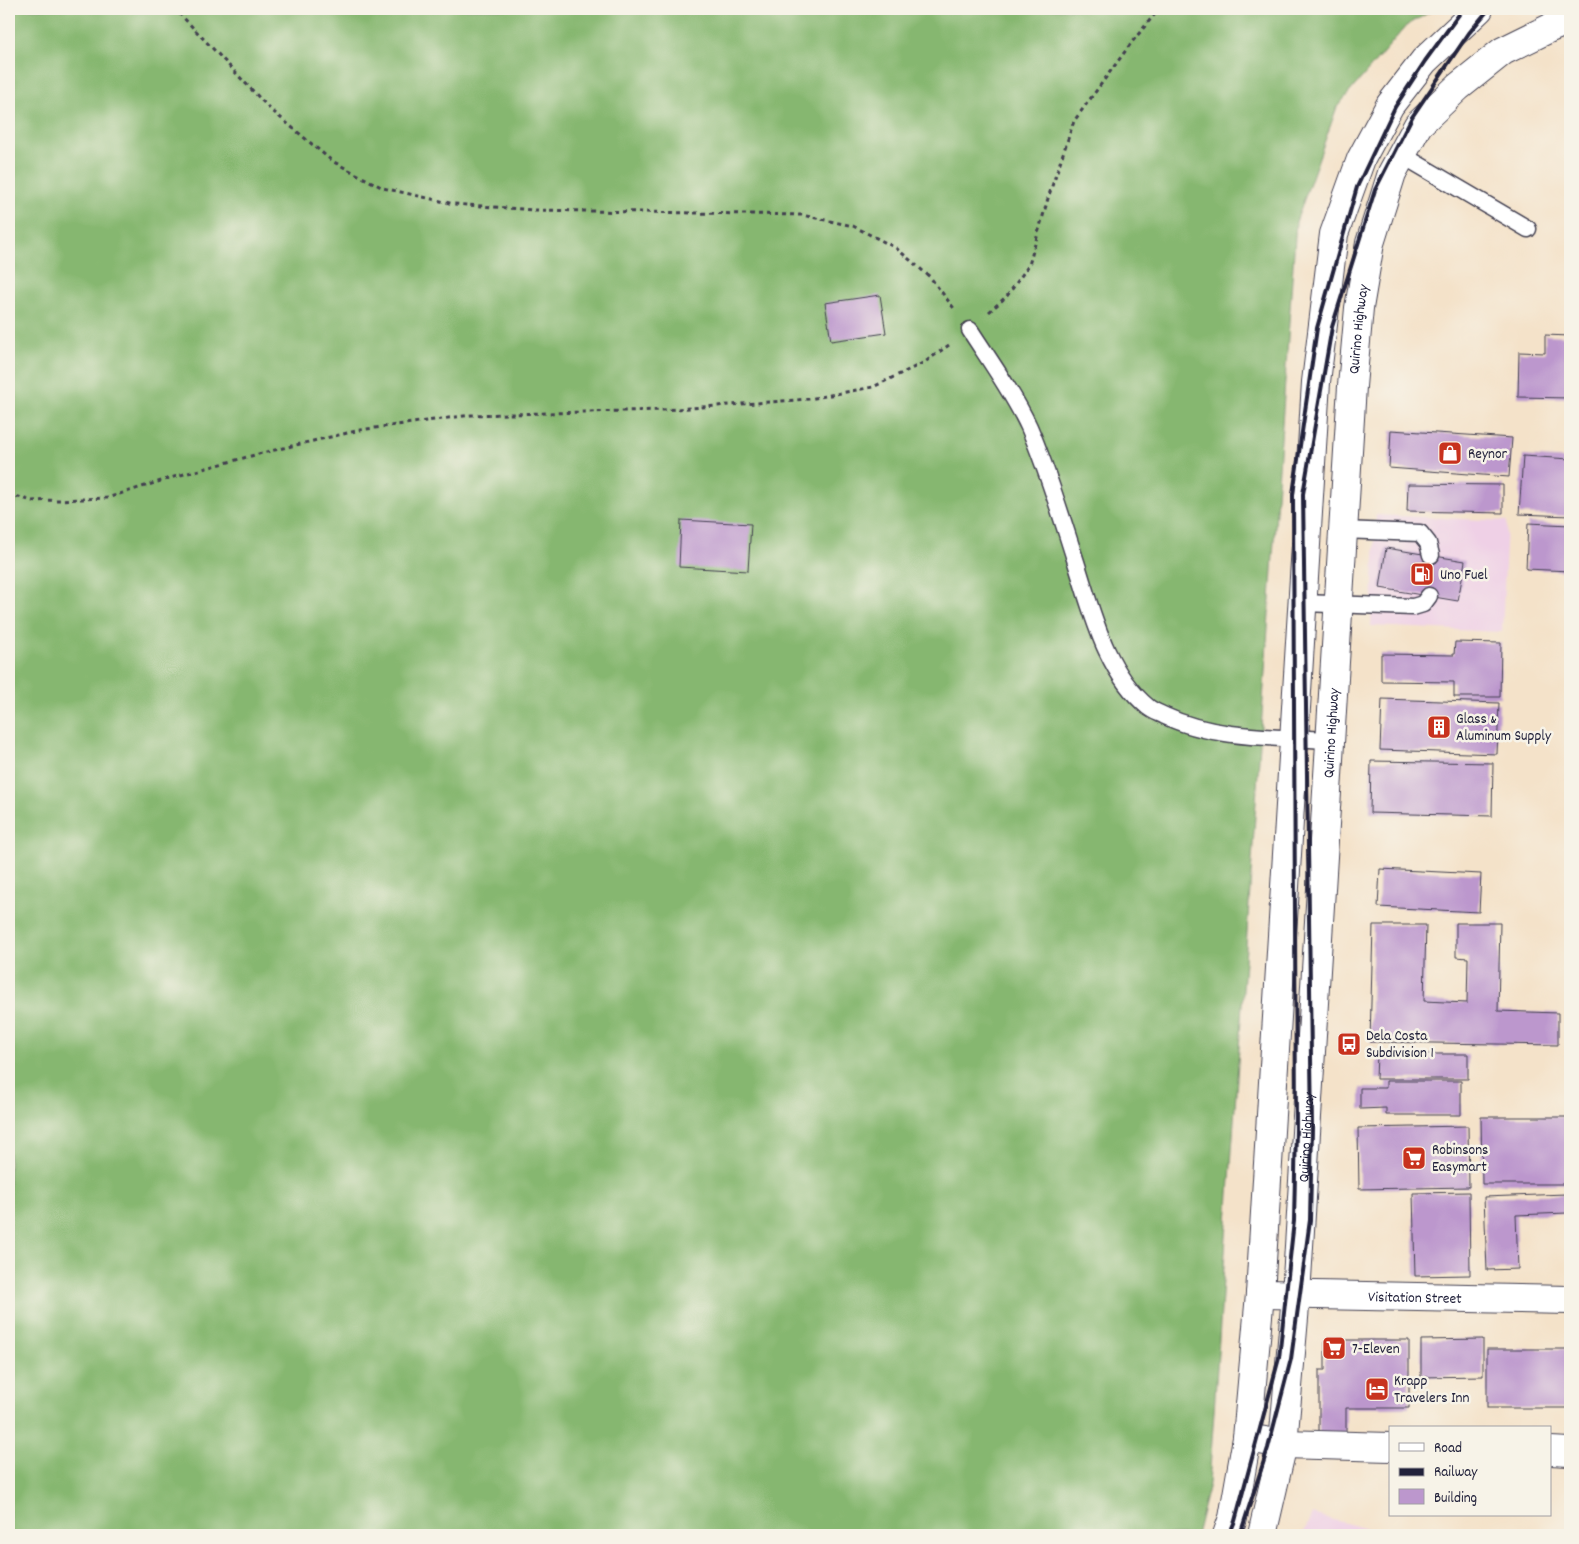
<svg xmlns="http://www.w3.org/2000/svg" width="1579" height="1544" viewBox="0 0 1579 1544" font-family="Dekko,sans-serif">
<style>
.built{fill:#efd0e6}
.forest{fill:#86b770;stroke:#546c56}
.building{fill:#bc97cd}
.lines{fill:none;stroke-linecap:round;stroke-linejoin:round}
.lane-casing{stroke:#423f50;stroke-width:19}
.street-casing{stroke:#423f50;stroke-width:30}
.primary-casing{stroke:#423f50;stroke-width:30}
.path{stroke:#423f50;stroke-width:3;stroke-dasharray:4 4;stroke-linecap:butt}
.lane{stroke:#fff;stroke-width:16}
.street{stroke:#fff;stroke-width:28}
.primary{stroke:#fff;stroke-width:28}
.rail{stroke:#22223b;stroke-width:4}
.labels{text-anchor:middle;stroke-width:5;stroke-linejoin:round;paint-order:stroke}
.street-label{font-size:15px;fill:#22223b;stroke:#f7f3e8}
.poi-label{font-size:15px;fill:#22223b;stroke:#f7f3e8;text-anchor:start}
</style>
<rect width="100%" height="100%" fill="#f7f3e8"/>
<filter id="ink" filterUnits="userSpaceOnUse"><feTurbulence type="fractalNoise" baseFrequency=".02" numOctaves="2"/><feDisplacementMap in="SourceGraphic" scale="10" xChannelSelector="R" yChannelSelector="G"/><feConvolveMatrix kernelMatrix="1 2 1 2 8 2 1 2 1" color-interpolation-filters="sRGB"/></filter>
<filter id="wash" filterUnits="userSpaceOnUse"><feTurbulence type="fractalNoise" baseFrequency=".0096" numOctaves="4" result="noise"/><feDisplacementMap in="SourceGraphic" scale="20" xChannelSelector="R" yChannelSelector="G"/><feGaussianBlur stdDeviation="1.12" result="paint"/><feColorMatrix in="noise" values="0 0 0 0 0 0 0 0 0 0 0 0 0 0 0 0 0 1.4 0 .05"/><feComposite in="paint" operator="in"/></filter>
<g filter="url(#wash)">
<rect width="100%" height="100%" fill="#f4e2c9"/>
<g class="built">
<polygon points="1376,515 1507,521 1502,632 1371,626"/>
<polygon points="1312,1514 1390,1535 1303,1535"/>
</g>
<polygon class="forest" points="9,9 1435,9 1406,26 1337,107 1296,222 1209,1484 1196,1535 9,1535"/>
<g id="blocks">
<g class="building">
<polygon points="880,295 886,333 831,341 825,303"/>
<polygon points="1545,335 1570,336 1570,398 1518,397 1519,352 1545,353"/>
<polygon points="1391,430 1512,438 1509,477 1389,468"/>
<polygon points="1523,456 1570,459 1570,516 1519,514"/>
<polygon points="1408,484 1503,485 1503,513 1407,511"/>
<polygon points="681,520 751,524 748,571 679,567"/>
<polygon points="1528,523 1570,525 1570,571 1526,569"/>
<polygon points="1386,548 1465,561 1458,601 1380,588"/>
<polygon points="1455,642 1501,643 1500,697 1454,697 1454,682 1381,681 1381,654 1454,655"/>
<polygon points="1382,699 1499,703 1497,754 1380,750"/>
<polygon points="1371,761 1493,763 1492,816 1370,813"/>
<polygon points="1380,869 1481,874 1479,912 1378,907"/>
<polygon points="1456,923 1500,923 1498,1011 1558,1013 1558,1045 1370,1042 1373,925 1426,925 1424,1001 1467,1003 1468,958 1456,957"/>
<polygon points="1377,1054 1468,1054 1468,1079 1376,1079"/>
<polygon points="1386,1081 1461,1081 1461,1115 1386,1115 1386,1108 1360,1109 1360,1088 1386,1088"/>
<polygon points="1481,1117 1570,1117 1570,1184 1482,1184"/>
<polygon points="1468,1126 1469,1187 1359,1189 1358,1128"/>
<polygon points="1469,1192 1470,1275 1415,1276 1413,1193"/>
<polygon points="1566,1194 1567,1213 1516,1215 1518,1269 1487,1270 1484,1197"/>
<polygon points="1483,1339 1483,1376 1421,1377 1421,1340"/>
<polygon points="1325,1340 1409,1340 1409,1408 1346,1408 1346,1438 1319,1438 1319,1370 1325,1370"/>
<rect x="1487" y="1349" width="83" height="59"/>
</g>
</g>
</g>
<g filter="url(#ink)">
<use href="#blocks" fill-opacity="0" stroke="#423f50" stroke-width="1"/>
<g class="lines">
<g class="lane-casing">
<g id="lane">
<polyline points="1402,155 1528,229"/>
<path d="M 970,330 C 990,361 1013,393 1029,427 C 1047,469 1060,512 1074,556 C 1091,607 1104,671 1148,707 C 1153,711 1159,713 1165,716 C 1214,739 1275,737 1329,740"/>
<polyline points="1342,530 1420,533 1428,543 1431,555"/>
<polyline points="1303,603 1413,607 1423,604 1429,596"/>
</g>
</g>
<g class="street-casing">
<g id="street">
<path id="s1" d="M 1260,1294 L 1570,1300"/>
<polyline points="1247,1438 1283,1444 1390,1447"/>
<polyline points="1550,1451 1570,1452"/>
</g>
</g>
<g class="primary-casing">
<g id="primary">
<polyline points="1227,1535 1233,1518 1247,1438 1260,1294 1316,382 1334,234 1361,159 1390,105 1424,61 1479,9"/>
<path id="s2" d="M 1262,1535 L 1283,1444 L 1296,1295 L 1352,386 L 1359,308 L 1370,243 L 1392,173 L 1418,125 L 1458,87 L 1503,51 L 1550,28 L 1570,20"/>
</g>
</g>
<g class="path">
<polyline points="172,9 180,14 269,108 332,161 383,188 454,204 534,210 802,215 853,226 896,248 930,277 956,311"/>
<polyline points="989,312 1007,296 1029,265 1049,195 1074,121 1132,42 1159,9"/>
<polyline points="9,494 32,501 107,498 177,476 262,453 360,430 471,415 663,410 809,399 873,387 925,362 949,345"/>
</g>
<use href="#lane" class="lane"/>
<use href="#street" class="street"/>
<use href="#primary" class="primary"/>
<g class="rail">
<polyline points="1229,1535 1235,1521 1279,1358 1294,1221 1296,1128 1293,494 1317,328 1357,187 1395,107 1425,61 1463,9"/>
<polyline points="1240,1535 1268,1448 1291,1359 1310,1220 1312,1128 1303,494 1332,327 1375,190 1412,117 1469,33 1489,9"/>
</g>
</g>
</g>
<defs>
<g id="shop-square" transform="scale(1.25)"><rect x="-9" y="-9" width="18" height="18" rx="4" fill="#c8321e" stroke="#f7f3e8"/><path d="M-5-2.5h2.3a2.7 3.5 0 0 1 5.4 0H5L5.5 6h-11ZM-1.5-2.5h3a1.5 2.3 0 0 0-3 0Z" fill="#fff"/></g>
<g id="fuel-square" transform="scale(1.25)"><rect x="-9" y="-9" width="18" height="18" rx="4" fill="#c8321e" stroke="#f7f3e8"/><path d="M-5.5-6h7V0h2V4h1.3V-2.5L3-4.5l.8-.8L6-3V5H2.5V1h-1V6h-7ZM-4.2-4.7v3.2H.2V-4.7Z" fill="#fff"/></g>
<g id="building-square" transform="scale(1.25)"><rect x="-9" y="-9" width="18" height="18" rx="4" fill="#c8321e" stroke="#f7f3e8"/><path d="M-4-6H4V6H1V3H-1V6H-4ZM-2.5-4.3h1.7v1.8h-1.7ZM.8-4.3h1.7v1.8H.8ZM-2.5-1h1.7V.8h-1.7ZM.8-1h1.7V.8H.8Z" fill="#fff"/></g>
<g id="bus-square" transform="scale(1.25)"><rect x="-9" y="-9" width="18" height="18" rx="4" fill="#c8321e" stroke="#f7f3e8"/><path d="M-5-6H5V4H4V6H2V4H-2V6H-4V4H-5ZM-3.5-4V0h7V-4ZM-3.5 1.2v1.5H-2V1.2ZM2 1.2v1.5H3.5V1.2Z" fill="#fff"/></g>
<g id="supermarket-square" transform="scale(1.25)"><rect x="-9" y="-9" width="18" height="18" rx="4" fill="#c8321e" stroke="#f7f3e8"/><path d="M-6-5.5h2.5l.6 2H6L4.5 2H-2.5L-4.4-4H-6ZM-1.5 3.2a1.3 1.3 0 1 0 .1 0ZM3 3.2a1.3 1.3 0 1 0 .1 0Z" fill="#fff"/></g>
<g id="hotel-square" transform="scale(1.25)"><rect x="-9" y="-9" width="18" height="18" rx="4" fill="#c8321e" stroke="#f7f3e8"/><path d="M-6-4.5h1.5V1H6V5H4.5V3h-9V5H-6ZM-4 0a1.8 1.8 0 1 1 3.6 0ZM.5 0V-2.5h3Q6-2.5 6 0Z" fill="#fff"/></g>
</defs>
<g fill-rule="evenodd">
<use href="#shop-square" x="1450" y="453"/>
<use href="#fuel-square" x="1422" y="574"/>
<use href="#building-square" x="1439" y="727"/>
<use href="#bus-square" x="1349" y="1044"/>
<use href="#supermarket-square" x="1414" y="1158"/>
<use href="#supermarket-square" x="1334" y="1348"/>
<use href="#hotel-square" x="1377" y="1389"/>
</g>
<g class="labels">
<g class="street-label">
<text dy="5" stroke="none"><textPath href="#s2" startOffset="1211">Quirino Highway</textPath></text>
<text dy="5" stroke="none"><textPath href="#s2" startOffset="806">Quirino Highway</textPath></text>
<text dy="5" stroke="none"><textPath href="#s2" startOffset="401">Quirino Highway</textPath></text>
<text dy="5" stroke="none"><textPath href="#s1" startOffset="155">Visitation Street</textPath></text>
</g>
<g class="poi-label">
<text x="1468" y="458">Reynor</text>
<text x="1440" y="579">Uno Fuel</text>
<text x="1456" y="723">Glass &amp;<tspan x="1456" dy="17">Aluminum Supply</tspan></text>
<text x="1366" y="1040">Dela Costa<tspan x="1366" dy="17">Subdivision 1</tspan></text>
<text x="1432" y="1154">Robinsons<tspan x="1432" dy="17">Easymart</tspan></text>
<text x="1352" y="1353">7-Eleven</text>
<text x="1394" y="1385">Krapp<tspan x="1394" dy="17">Travelers Inn</tspan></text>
</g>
</g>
<rect width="1579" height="1544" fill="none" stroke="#f7f3e8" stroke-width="30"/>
<rect x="1389" y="1426" width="162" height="90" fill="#f7f3e8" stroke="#a29fa3"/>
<rect x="1399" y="1443" width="25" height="8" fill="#ffffff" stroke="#a29fa3"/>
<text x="1434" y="1452" font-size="15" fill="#22223b">Road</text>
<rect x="1399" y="1468" width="25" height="8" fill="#22223b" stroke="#a29fa3"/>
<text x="1434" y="1476" font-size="15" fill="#22223b">Railway</text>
<rect x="1399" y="1489" width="25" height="15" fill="#bc97cd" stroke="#a29fa3"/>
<text x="1434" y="1502" font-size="15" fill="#22223b">Building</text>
</svg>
